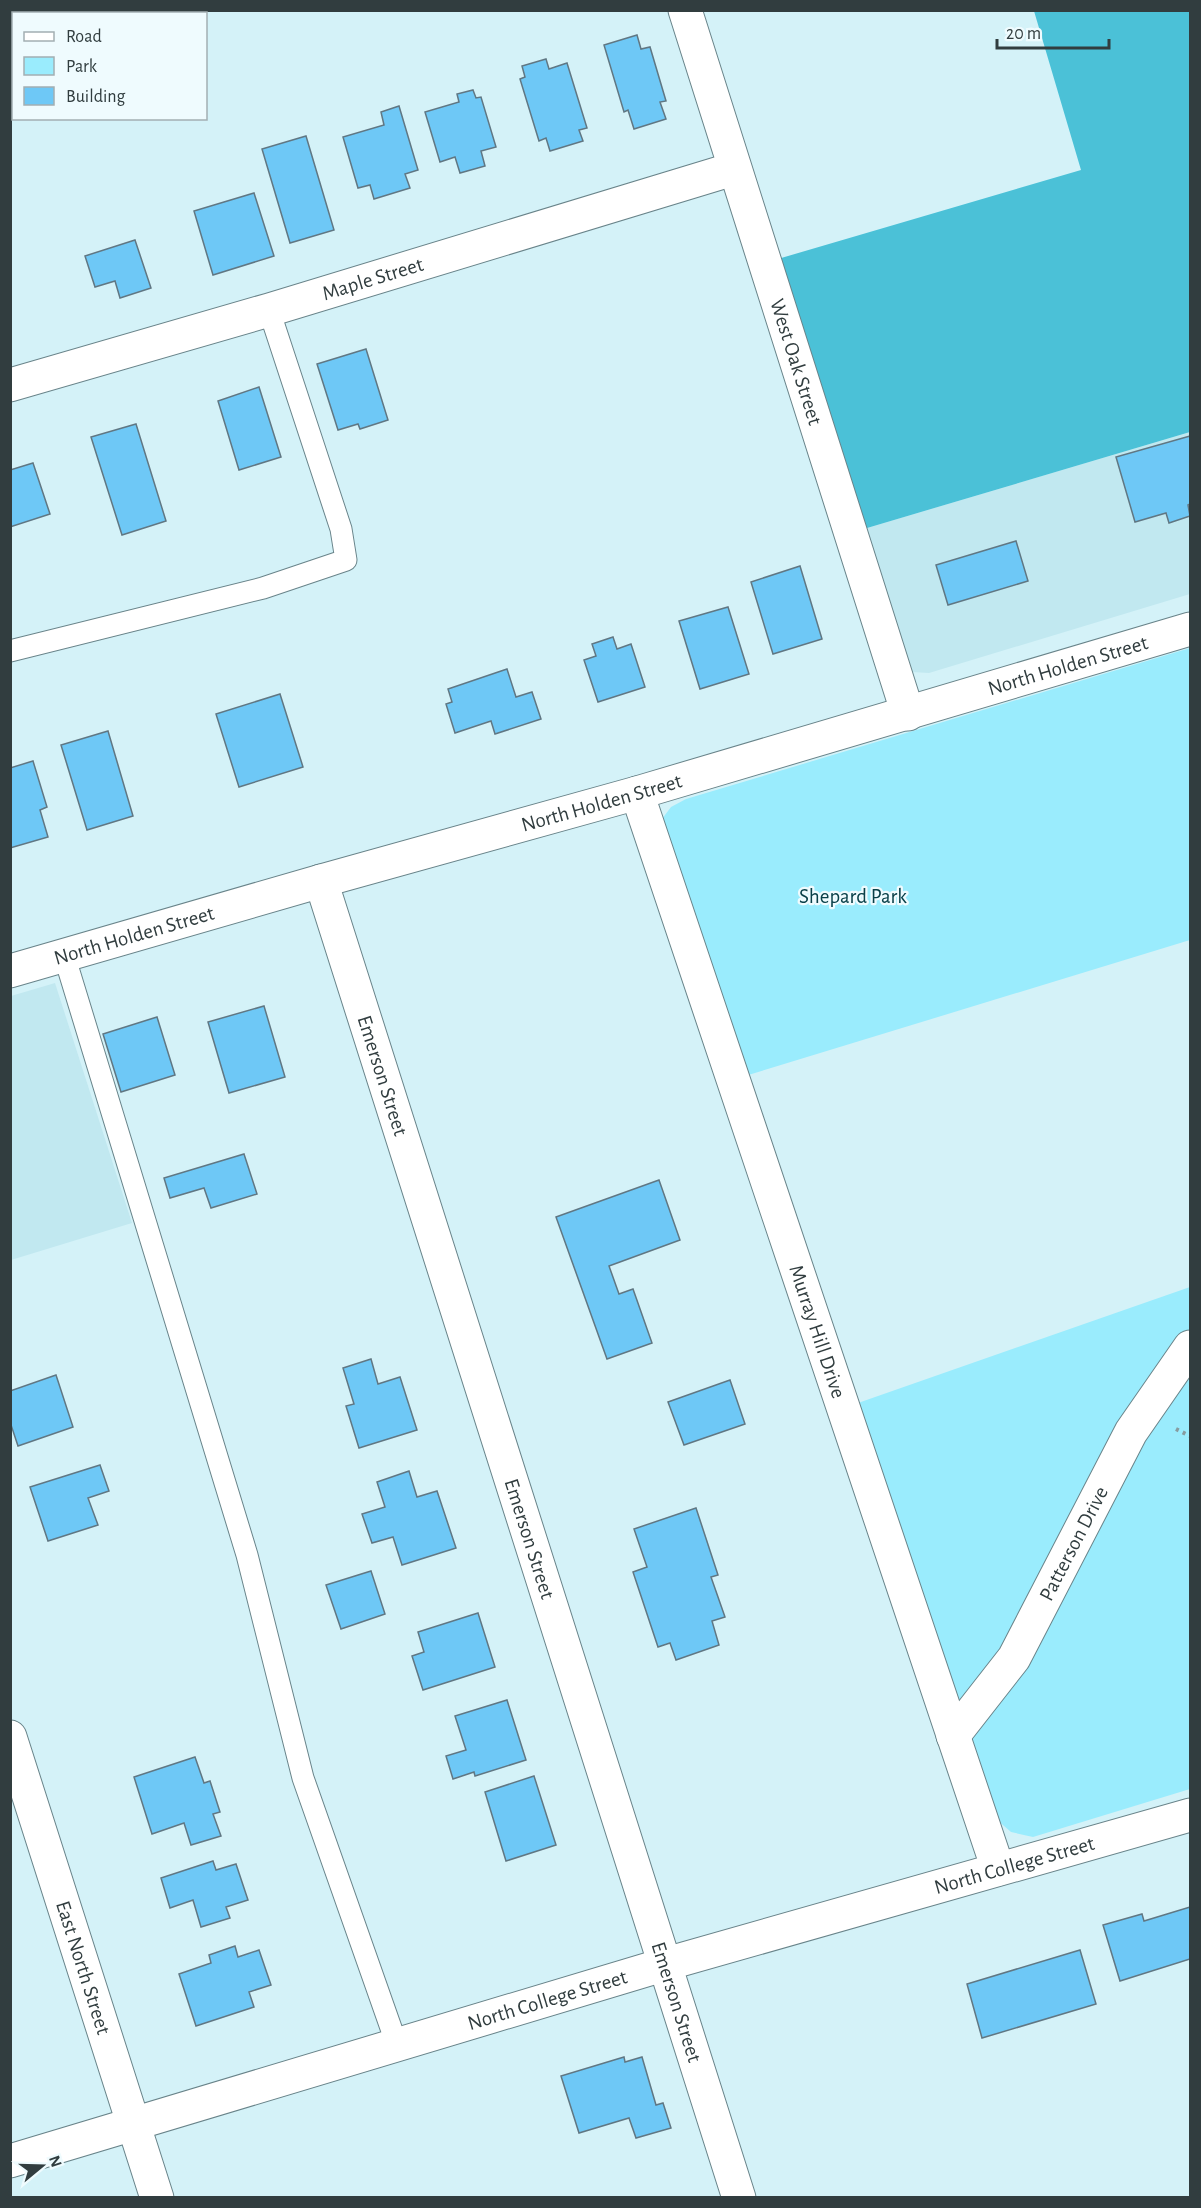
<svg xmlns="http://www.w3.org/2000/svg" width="1201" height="2208" viewBox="0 0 1201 2208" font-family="'Alegreya Sans',sans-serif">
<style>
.built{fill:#c1e8f0}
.green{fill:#9aecfd}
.forest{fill:#4bc1d7}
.building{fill:#6ec8f6;stroke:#607783;stroke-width:1.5}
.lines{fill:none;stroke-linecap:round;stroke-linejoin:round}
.service-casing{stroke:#69848a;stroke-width:23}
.minor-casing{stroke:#69848a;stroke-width:35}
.tertiary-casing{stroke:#69848a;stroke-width:35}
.secondary-casing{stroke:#69848a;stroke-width:35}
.path{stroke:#879ca0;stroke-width:4;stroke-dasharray:3 4.5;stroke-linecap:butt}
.service{stroke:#fff;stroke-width:21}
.minor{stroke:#fff;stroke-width:33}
.tertiary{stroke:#fff;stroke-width:33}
.secondary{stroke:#fff;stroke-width:33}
.labels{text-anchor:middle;stroke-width:4.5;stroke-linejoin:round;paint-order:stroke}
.street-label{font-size:21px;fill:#313d3f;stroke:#effbfe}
.park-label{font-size:21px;fill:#094049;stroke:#effbfe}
</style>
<rect width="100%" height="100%" fill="#d4f2f8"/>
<g class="built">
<polygon points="1190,432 1190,594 929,673 912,672 857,531"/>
<polygon points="55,983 132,1223 11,1260 11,996"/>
</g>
<g class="green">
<polygon points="1190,648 1190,940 745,1076 662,819 671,807 686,799"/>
<polygon points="1190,1287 1190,1789 1033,1837 1011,1832 996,1819 858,1403"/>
</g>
<polygon class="forest" points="1034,11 1190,11 1190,432 857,531 771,261 1081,170"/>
<g class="building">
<polygon points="637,35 641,49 650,47 666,101 660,102 666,119 634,129 628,110 624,112 604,45"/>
<polygon points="546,59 549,69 567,63 587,128 579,130 583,141 550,151 546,138 539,141 520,79 525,77 522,66"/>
<polygon points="473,90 476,98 481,97 496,147 481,151 485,166 460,173 455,157 440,162 425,112 459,102 457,94"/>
<polygon points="399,106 418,170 405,174 410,188 374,199 370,185 358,188 343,137 384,125 381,112"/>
<polygon points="306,136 334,230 290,243 262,149"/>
<polygon points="254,193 274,256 213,275 194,211"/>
<polygon points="135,240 151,288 120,298 115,281 95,287 85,256"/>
<polygon points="366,349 388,420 360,429 358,424 338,430 317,364"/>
<polygon points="259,387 281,457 239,470 218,401"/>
<polygon points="136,424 166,521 122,535 91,437"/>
<polygon points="1190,436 1190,504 1188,505 1190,516 1169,523 1166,513 1135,522 1116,457"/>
<polygon points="33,463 50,514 10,527 10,470"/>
<polygon points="1016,541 1028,581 948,605 936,565"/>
<polygon points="800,566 822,639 773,654 751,582"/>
<polygon points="728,607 749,674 700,689 679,621"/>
<polygon points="613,637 617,649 631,644 645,687 598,702 584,660 596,656 592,644"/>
<polygon points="507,669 516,697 532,692 541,719 495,734 491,721 455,733 446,704 452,702 448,689"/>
<polygon points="280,694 303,767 239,787 216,714"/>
<polygon points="108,731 133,816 87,830 61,745"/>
<polygon points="33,761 47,807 40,810 48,837 10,848 10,768"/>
<polygon points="264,1006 285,1077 229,1093 208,1022"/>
<polygon points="157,1017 175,1075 121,1092 103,1034"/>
<polygon points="244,1154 257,1194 211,1208 204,1188 170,1198 164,1178"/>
<polygon points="659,1180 680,1240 609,1266 619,1294 633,1289 652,1343 607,1359 556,1217"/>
<polygon points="371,1359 378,1384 400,1377 417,1430 359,1448 346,1406 354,1404 343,1368"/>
<polygon points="56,1375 73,1427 18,1446 10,1422 10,1391"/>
<polygon points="730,1380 745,1424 684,1445 668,1402"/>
<polygon points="100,1465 109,1491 88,1498 98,1525 48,1541 30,1487"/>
<polygon points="409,1471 417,1497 437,1491 456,1548 402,1565 393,1537 372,1543 362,1514 385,1507 377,1482"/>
<polygon points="696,1508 718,1575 711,1577 725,1617 712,1621 719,1645 676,1660 670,1643 658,1647 633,1572 647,1567 634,1529"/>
<polygon points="371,1571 385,1614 341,1629 326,1585"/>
<polygon points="478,1613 495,1667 423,1690 412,1656 424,1652 418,1632"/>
<polygon points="507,1700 526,1760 475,1776 474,1772 453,1779 446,1756 466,1750 455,1716"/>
<polygon points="195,1757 204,1783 210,1781 220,1812 213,1814 221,1836 191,1845 184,1823 152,1834 134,1777"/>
<polygon points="534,1776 556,1845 506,1861 485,1792"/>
<polygon points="213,1861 216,1870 236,1864 248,1900 226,1907 230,1918 201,1927 193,1900 170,1908 161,1878"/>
<polygon points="1190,1907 1190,1959 1120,1981 1103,1925 1142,1914 1144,1921"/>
<polygon points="235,1946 238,1957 259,1950 271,1985 249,1992 254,2007 196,2026 179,1974 211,1963 209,1955"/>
<polygon points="1080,1950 1096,2004 982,2038 967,1984"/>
<polygon points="624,2057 625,2062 642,2057 656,2105 663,2103 671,2128 636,2138 629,2118 579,2133 561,2076"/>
</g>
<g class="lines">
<g class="service-casing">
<g id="service">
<polyline points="10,651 263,588 346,560 341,529 269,310"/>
<polyline points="64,955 247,1555 303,1778 397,2045"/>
</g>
</g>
<g class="minor-casing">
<g id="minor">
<path id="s1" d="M 685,10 L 908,714"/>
<path id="s2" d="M 10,385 L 269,310 L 733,169"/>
<path id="s3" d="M 637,793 L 998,1869"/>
<path id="s4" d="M 321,881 L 739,2198"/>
<path id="s5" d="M 953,1736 L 1014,1658 L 1131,1432 L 1190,1347"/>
<path id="s6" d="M 10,2161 L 666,1964 L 1190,1815"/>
</g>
</g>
<g class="tertiary-casing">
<g id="tertiary">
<path id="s7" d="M 10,1737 L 157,2198"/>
</g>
</g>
<g class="secondary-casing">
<g id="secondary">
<path id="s8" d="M 10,971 L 321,881 L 637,793 L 1190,629"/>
</g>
</g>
<polyline class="path" points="1176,1429 1190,1436"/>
<use href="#service" class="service"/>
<use href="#minor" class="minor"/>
<use href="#tertiary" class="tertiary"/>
<use href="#secondary" class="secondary"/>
</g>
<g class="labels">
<g class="street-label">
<text dy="7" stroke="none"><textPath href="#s2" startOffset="378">Maple Street</textPath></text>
<text dy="7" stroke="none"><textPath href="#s1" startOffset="369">West Oak Street</textPath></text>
<text dy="7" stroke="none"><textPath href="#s8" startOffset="1101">North Holden Street</textPath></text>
<text dy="7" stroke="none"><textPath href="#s8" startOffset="615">North Holden Street</textPath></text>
<text dy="7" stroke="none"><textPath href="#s8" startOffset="129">North Holden Street</textPath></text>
<text dy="7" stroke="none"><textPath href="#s4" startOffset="204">Emerson Street</textPath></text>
<text dy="7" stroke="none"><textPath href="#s3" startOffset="568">Murray Hill Drive</textPath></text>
<text dy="7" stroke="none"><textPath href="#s4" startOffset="690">Emerson Street</textPath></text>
<text dy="7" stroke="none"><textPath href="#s5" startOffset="228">Patterson Drive</textPath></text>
<text dy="7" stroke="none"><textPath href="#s6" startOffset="1047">North College Street</textPath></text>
<text dy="7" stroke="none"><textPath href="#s7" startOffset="242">East North Street</textPath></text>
<text dy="7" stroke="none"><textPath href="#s6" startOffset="561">North College Street</textPath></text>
<text dy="7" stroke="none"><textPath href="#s4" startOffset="1176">Emerson Street</textPath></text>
</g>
<g class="park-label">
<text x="853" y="903">Shepard Park</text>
</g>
</g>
<rect width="1201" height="2208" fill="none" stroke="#313d3f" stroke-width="24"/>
<rect x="12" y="12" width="195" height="108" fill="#effbfe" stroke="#a3afb2" stroke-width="1.5"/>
<rect x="24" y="32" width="30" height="9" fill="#ffffff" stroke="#a3afb2" stroke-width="1.5"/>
<text x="66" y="42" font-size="18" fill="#313d3f">Road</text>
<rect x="24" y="57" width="30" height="18" fill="#9aecfd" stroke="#a3afb2" stroke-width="1.5"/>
<text x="66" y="72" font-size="18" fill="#313d3f">Park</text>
<rect x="24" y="87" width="30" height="18" fill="#6ec8f6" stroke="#a3afb2" stroke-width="1.5"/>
<text x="66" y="102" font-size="18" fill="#313d3f">Building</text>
<g transform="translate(42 2166) rotate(71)" stroke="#effbfe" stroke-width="4.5" paint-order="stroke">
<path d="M0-4.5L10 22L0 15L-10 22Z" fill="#313d3f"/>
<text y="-9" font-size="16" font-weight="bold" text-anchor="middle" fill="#313d3f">N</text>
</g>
<path d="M997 39v9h112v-9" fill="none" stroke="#313d3f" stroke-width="3"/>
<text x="1006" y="39" font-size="18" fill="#313d3f" stroke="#effbfe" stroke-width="4.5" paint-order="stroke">20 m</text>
</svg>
